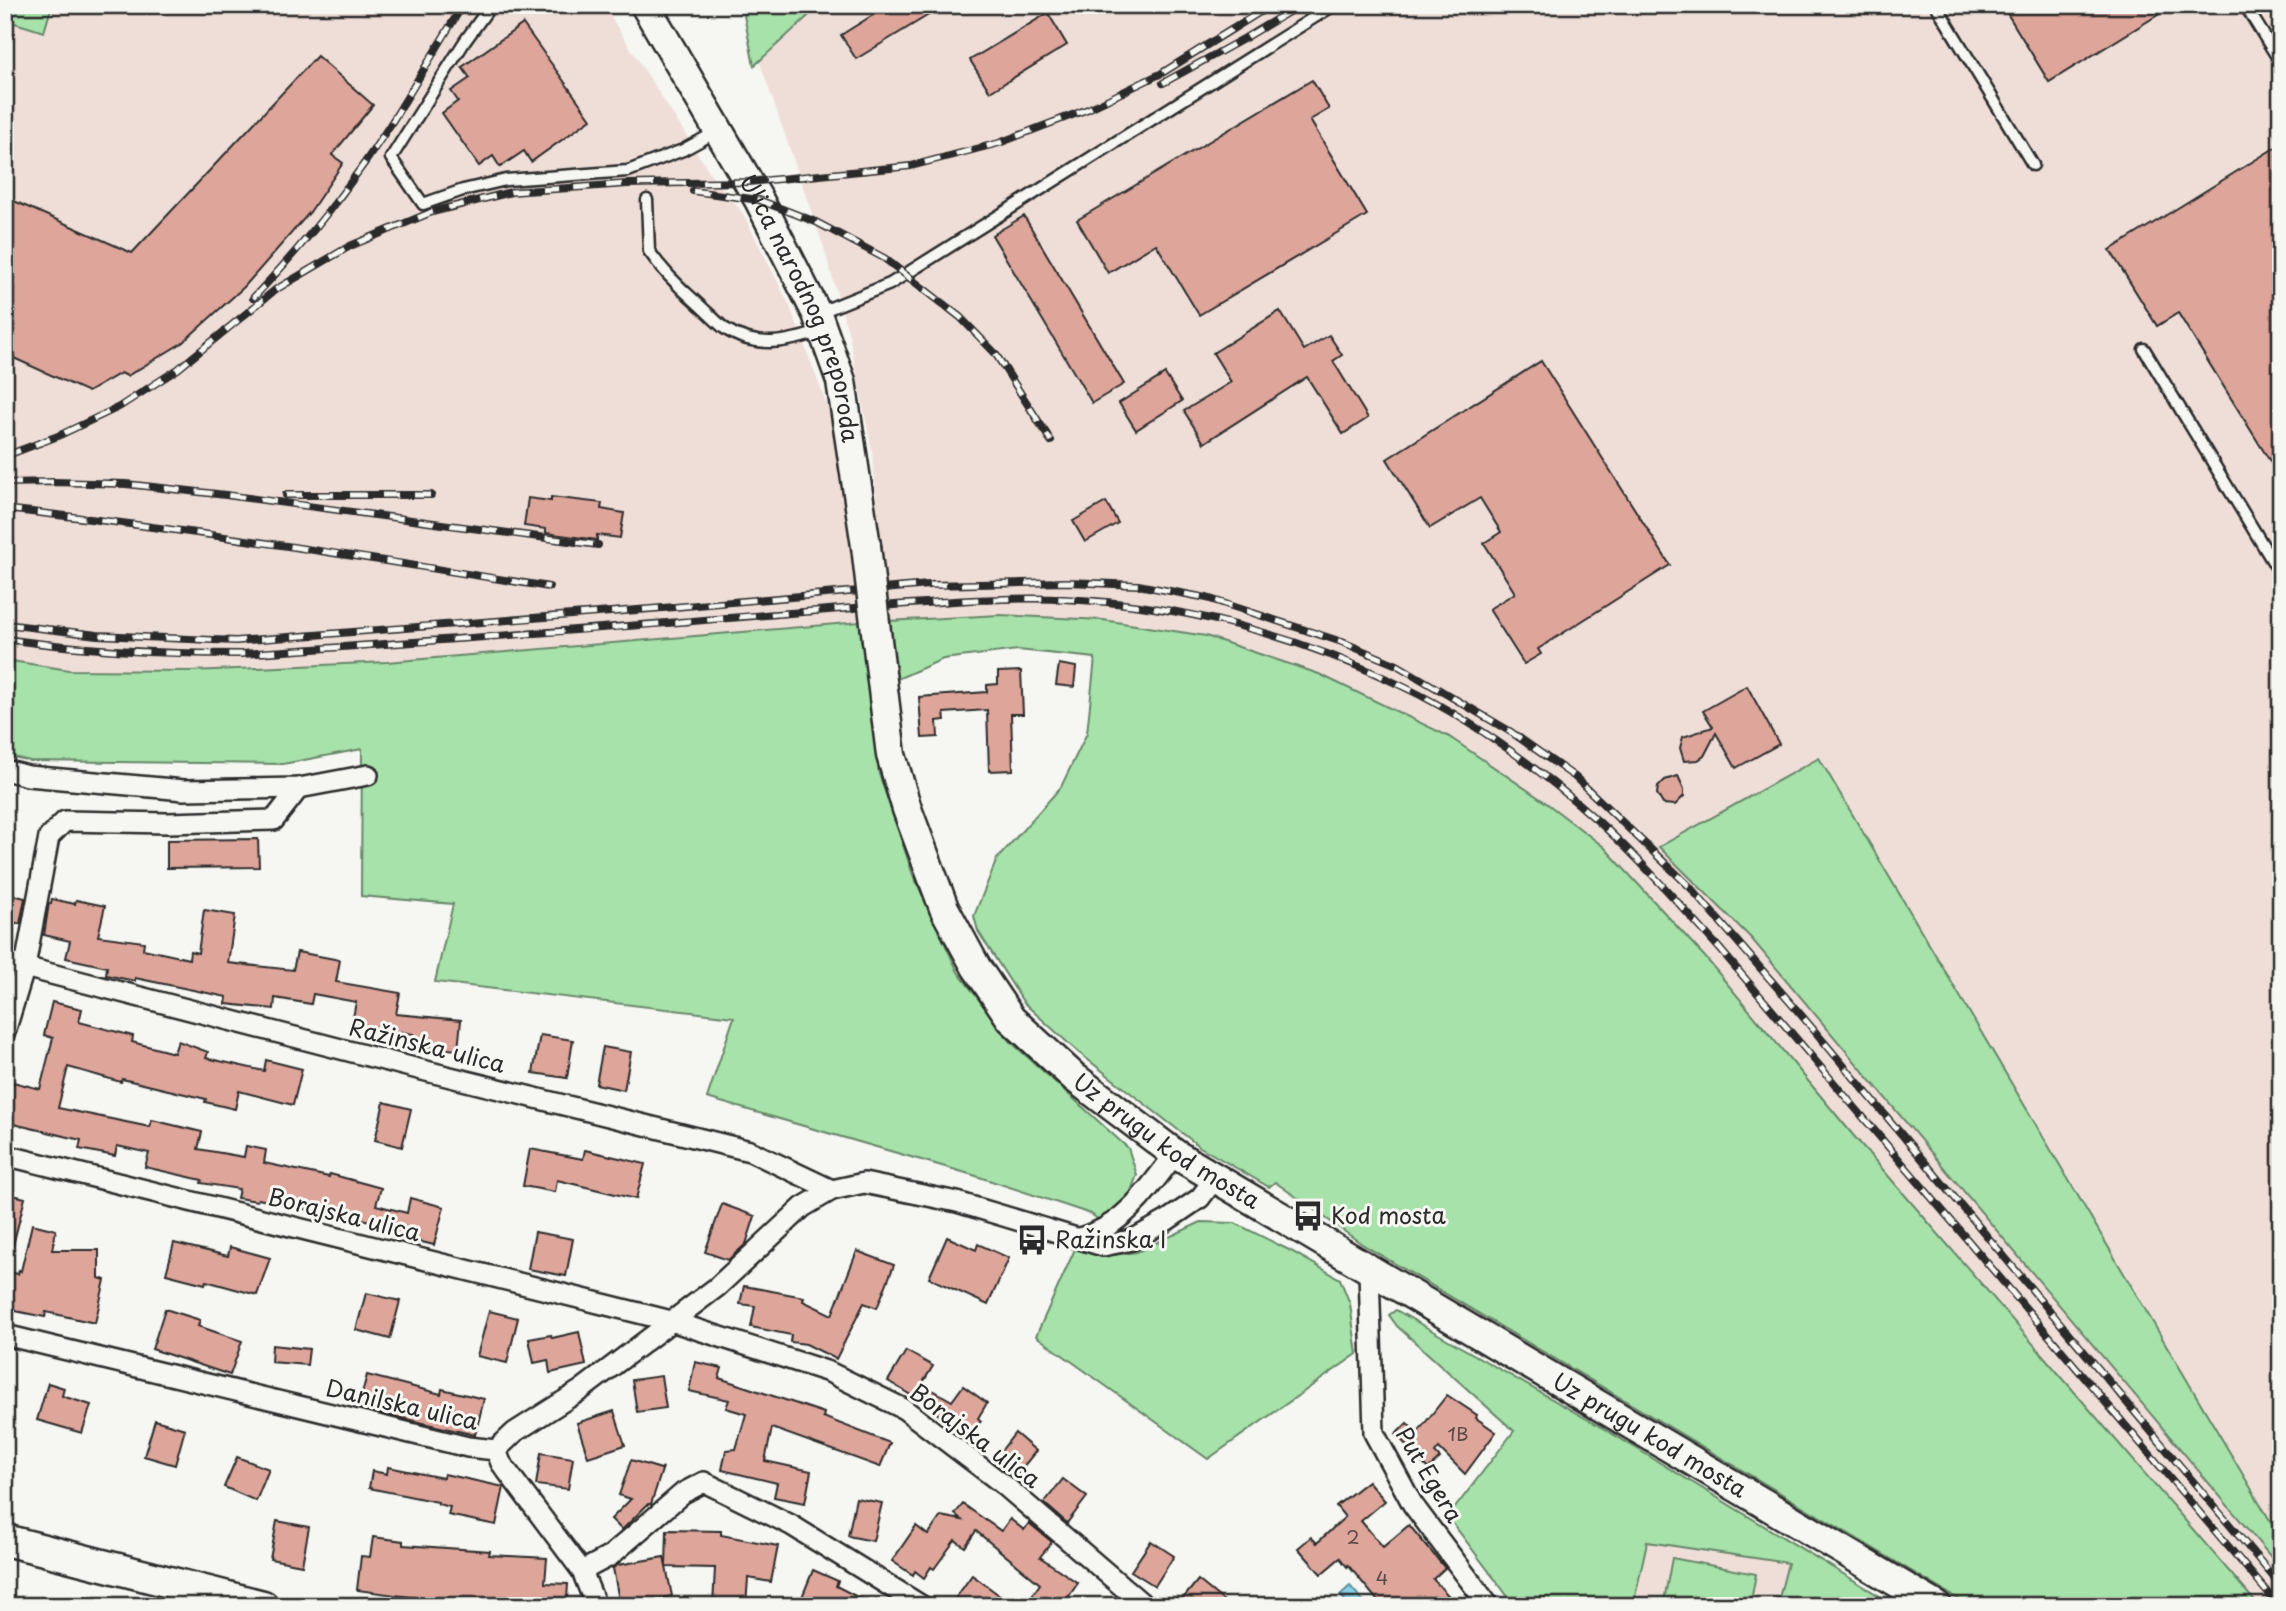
<svg xmlns="http://www.w3.org/2000/svg" width="2286" height="1611" viewBox="0 0 2286 1611" font-family="'Playpen Sans',sans-serif">
<style>
.built{fill:#efded8}
.green{fill:#a6e2a9;stroke:#68866a;stroke-width:2}
.water{fill:#85d1e5;stroke:#618f9b;stroke-width:2}
.building{fill:#dea59b;stroke:#2b2b2b;stroke-width:2}
.lines{fill:none;stroke-linecap:round;stroke-linejoin:round}
.lane-casing{stroke:#2b2b2b;stroke-width:15}
.street-casing{stroke:#2b2b2b;stroke-width:24}
.secondary-casing{stroke:#2b2b2b;stroke-width:33}
.primary-casing{stroke:#2b2b2b;stroke-width:35}
.lane{stroke:#f6f6f2;stroke-width:10}
.street{stroke:#f6f6f2;stroke-width:19}
.secondary{stroke:#f6f6f2;stroke-width:28}
.primary{stroke:#f6f6f2;stroke-width:30}
.rail-casing{stroke:#2b2b2b;stroke-width:8}
.rail{stroke:#f6f6f2;stroke-width:5;stroke-dasharray:16;stroke-linecap:butt}
.secondary-bridge-casing{stroke:#2b2b2b;stroke-width:33;stroke-linecap:butt}
.secondary-bridge{stroke:#f6f6f2;stroke-width:28}
.labels{text-anchor:middle;stroke-width:6;stroke-linejoin:round;paint-order:stroke}
.number-label{font-size:19px;fill:#584a47}
.street-label{font-size:23px;fill:#2b2b2b;stroke:#f6f6f2}
.poi-label{font-size:23px;fill:#2b2b2b;stroke:#f6f6f2;text-anchor:start}
</style>
<rect width="100%" height="100%" fill="#f6f6f2"/>
<filter id="ink" filterUnits="userSpaceOnUse"><feTurbulence type="fractalNoise" baseFrequency=".0143" numOctaves="2"/><feDisplacementMap in="SourceGraphic" scale="14" xChannelSelector="R" yChannelSelector="G"/><feConvolveMatrix kernelMatrix="1 2 1 2 8 2 1 2 1" color-interpolation-filters="sRGB"/></filter>
<g filter="url(#ink)">
<g class="built">
<polygon points="5,5 603,5 712,176 742,212 789,304 827,405 840,452 860,622 387,662 192,671 69,670 5,660"/>
<polygon points="740,5 2281,5 2281,1539 1819,758 1660,847 1751,938 2281,1569 2281,1606 2259,1606 1853,1135 1705,957 1448,736 1319,674 1206,636 1103,620 1000,615 888,621 872,450 849,335 823,245"/>
<polygon points="1647,1542 1789,1563 1777,1606 1633,1606"/>
</g>
<g class="green">
<polygon points="5,5 52,5 44,32 5,20"/>
<polygon points="742,5 820,5 754,66"/>
<polygon points="1000,615 1103,620 1206,636 1319,674 1448,736 1545,802 1604,847 1705,957 1853,1135 2259,1606 1970,1606 1362,1244 1275,1182 1269,1187 1200,1147 1078,1052 1024,1003 978,931 974,916 997,859 1061,787 1087,733 1095,658 1018,650 943,659 895,680 888,621"/>
<polygon points="860,622 879,774 913,875 958,972 1011,1042 1128,1148 1137,1175 1127,1201 1100,1221 1091,1214 973,1175 707,1098 734,1017 435,982 453,904 361,896 362,749 283,764 30,761 5,755 5,660 69,670 192,671 387,662"/>
<polygon points="1819,758 2281,1539 2281,1569 1751,938 1659,847"/>
<polygon points="1201,1222 1235,1223 1291,1251 1340,1279 1350,1304 1357,1354 1208,1459 1036,1336 1075,1249 1113,1255 1137,1252"/>
<polygon points="1396,1310 1606,1430 1896,1606 1777,1606 1788,1563 1647,1542 1633,1606 1515,1606 1448,1517 1514,1431 1397,1326 1389,1315"/>
<polygon points="1672,1558 1756,1574 1750,1606 1663,1606"/>
</g>
<polygon class="water" points="1350,1586 1366,1604 1364,1606 1350,1606 1340,1595"/>
<g class="building">
<polygon points="889,5 945,5 856,59 841,35"/>
<polygon points="2002,5 2174,5 2049,82"/>
<polygon points="1048,13 1067,45 990,92 970,60"/>
<polygon points="523,24 591,119 531,162 524,151 500,167 493,156 479,166 442,113 458,101 451,91 470,78 462,67"/>
<polygon points="317,56 373,105 332,155 343,163 310,212 244,287 182,343 127,376 121,373 88,392 5,354 5,286 11,274 5,271 5,197 132,253"/>
<polygon points="1312,80 1329,109 1310,120 1367,215 1199,315 1156,244 1108,273 1077,220"/>
<polygon points="2281,144 2281,479 2178,313 2157,326 2110,250"/>
<polygon points="1024,216 1124,384 1092,403 992,235"/>
<polygon points="1280,311 1304,350 1329,335 1342,355 1333,361 1368,418 1343,434 1307,377 1204,443 1184,411 1231,382 1213,353"/>
<polygon points="1541,361 1670,565 1538,649 1541,654 1524,664 1489,609 1515,593 1484,543 1501,532 1480,498 1430,528 1387,459"/>
<polygon points="1165,374 1182,401 1136,430 1119,403"/>
<polygon points="551,497 602,503 601,509 624,513 620,538 597,535 597,540 546,533 546,529 524,526 528,498 551,501"/>
<polygon points="1106,502 1118,523 1085,542 1073,521"/>
<polygon points="1059,664 1076,667 1074,687 1056,685"/>
<polygon points="1021,671 1023,714 1011,714 1013,770 989,771 987,710 944,713 945,720 937,721 938,737 922,738 919,697 987,692 987,685 998,684 998,672"/>
<polygon points="1747,686 1779,744 1736,768 1716,733 1704,756 1698,760 1684,761 1680,748 1683,737 1713,727 1703,711"/>
<polygon points="1678,776 1684,789 1684,796 1675,805 1663,804 1657,794 1658,787 1665,780"/>
<polygon points="258,839 259,867 167,868 167,840"/>
<polygon points="5,893 25,898 20,924 5,920"/>
<polygon points="52,899 75,904 76,900 105,906 98,936 144,942 143,949 189,959 190,951 198,953 204,910 235,915 228,963 293,970 297,952 340,960 336,982 400,993 396,1014 461,1020 458,1050 412,1046 413,1034 352,1023 356,1002 313,994 311,1004 275,998 274,1009 226,1004 227,997 135,978 135,981 106,975 107,967 66,958 70,941 44,935 49,903 51,904"/>
<polygon points="52,1002 82,1009 79,1022 133,1036 132,1042 174,1053 178,1041 208,1052 206,1058 264,1071 266,1060 302,1069 293,1105 239,1091 235,1109 205,1102 206,1099 122,1079 121,1082 68,1067 58,1108 150,1127 152,1120 202,1132 198,1149 244,1157 246,1146 266,1150 264,1163 329,1177 330,1174 381,1188 376,1205 407,1213 410,1198 444,1207 434,1245 389,1234 391,1227 312,1205 310,1210 258,1199 257,1201 237,1198 239,1189 201,1183 202,1180 145,1167 149,1153 117,1146 115,1156 79,1149 81,1140 5,1122 5,1111 13,1082 40,1089 53,1038 44,1035"/>
<polygon points="540,1035 573,1040 567,1078 533,1073"/>
<polygon points="603,1047 631,1052 624,1090 596,1084"/>
<polygon points="384,1102 411,1109 402,1147 375,1140"/>
<polygon points="530,1149 583,1159 585,1150 645,1164 636,1199 557,1180 555,1192 523,1186"/>
<polygon points="5,1193 25,1198 11,1253 5,1252"/>
<polygon points="722,1204 755,1216 746,1244 728,1260 705,1252"/>
<polygon points="32,1224 56,1230 52,1250 99,1250 99,1278 105,1280 95,1323 46,1312 45,1317 5,1309 5,1271 18,1274 19,1270 21,1271"/>
<polygon points="535,1232 573,1239 566,1276 528,1269"/>
<polygon points="947,1237 976,1250 978,1244 1009,1258 988,1305 929,1278"/>
<polygon points="174,1243 228,1256 230,1247 270,1258 257,1295 206,1281 205,1284 166,1274"/>
<polygon points="857,1251 894,1265 877,1308 864,1303 836,1359 806,1344 790,1342 791,1335 751,1327 755,1306 740,1304 744,1286 804,1297 803,1301 832,1315"/>
<polygon points="366,1293 400,1301 390,1339 356,1330"/>
<polygon points="165,1309 200,1320 198,1326 242,1341 230,1375 152,1349"/>
<polygon points="489,1311 518,1318 507,1363 477,1356"/>
<polygon points="579,1332 586,1365 550,1373 548,1360 534,1363 529,1339 551,1335 552,1338"/>
<polygon points="272,1345 309,1349 307,1365 271,1362"/>
<polygon points="906,1351 933,1366 922,1384 952,1401 963,1386 987,1403 978,1418 981,1421 967,1438 915,1395 914,1397 888,1381"/>
<polygon points="695,1362 722,1368 719,1378 824,1413 823,1417 890,1443 880,1467 772,1428 765,1461 811,1471 805,1503 774,1497 777,1483 722,1470 726,1450 736,1449 746,1414 726,1408 729,1400 689,1391"/>
<polygon points="367,1375 441,1394 442,1389 484,1399 475,1435 358,1408"/>
<polygon points="661,1376 666,1408 637,1412 632,1380"/>
<polygon points="48,1383 64,1388 62,1396 91,1405 82,1433 37,1420"/>
<polygon points="1447,1395 1477,1415 1476,1418 1496,1432 1465,1474 1439,1448 1435,1453 1440,1458 1428,1469 1396,1434 1407,1423 1417,1433"/>
<polygon points="614,1411 625,1445 588,1457 577,1423"/>
<polygon points="155,1420 185,1429 175,1465 144,1456"/>
<polygon points="1015,1433 1036,1451 1015,1477 994,1460"/>
<polygon points="541,1453 573,1458 568,1489 536,1485"/>
<polygon points="237,1457 269,1469 256,1501 224,1487"/>
<polygon points="631,1460 661,1469 663,1467 651,1504 648,1504 622,1530 611,1519 631,1499 619,1495"/>
<polygon points="388,1467 443,1478 444,1474 504,1487 496,1525 448,1515 450,1507 438,1504 438,1502 369,1488 372,1471 387,1474"/>
<polygon points="1063,1479 1087,1497 1067,1523 1044,1503"/>
<polygon points="1368,1481 1385,1501 1361,1521 1383,1547 1409,1525 1445,1568 1433,1579 1458,1606 1382,1606 1348,1565 1347,1567 1340,1558 1321,1574 1298,1548 1311,1537 1317,1543 1345,1517 1336,1506"/>
<polygon points="856,1498 882,1503 873,1541 848,1536"/>
<polygon points="963,1504 1001,1531 1010,1519 1024,1530 1029,1523 1052,1542 1040,1557 1078,1583 1062,1606 1044,1606 1031,1597 1040,1584 976,1531 965,1547 955,1540 934,1569 931,1567 924,1578 915,1571 913,1575 892,1561 916,1526 928,1535 941,1516 962,1520 955,1514"/>
<polygon points="277,1521 309,1527 302,1565 270,1559"/>
<polygon points="667,1530 721,1531 721,1535 778,1546 771,1582 748,1578 746,1606 713,1606 715,1568 666,1567"/>
<polygon points="373,1537 403,1541 403,1545 490,1551 489,1555 547,1558 545,1583 568,1584 567,1599 558,1606 460,1606 425,1603 426,1599 357,1590 361,1556 370,1557"/>
<polygon points="1151,1541 1174,1556 1155,1586 1131,1571"/>
<polygon points="664,1557 672,1596 647,1601 647,1604 638,1606 620,1606 613,1568 618,1565"/>
<polygon points="813,1570 838,1581 836,1586 875,1606 809,1606 800,1602"/>
<polygon points="972,1575 1014,1606 950,1606"/>
<polygon points="1198,1580 1230,1606 1177,1606"/>
</g>
<g class="lines">
<g class="lane-casing">
<g id="lane">
<polyline points="491,5 465,41 391,158 423,204 463,190 506,180 628,171 683,150 718,131"/>
<polyline points="1936,5 2033,165"/>
<polyline points="2245,5 2281,63"/>
<path d="M 647,200 L 649,251 C 662,270 679,287 696,302 C 706,311 715,320 724,328 C 756,350 789,342 822,331"/>
<polyline points="818,313 890,284 1334,5"/>
<polyline points="2144,349 2281,575"/>
</g>
</g>
<g class="street-casing">
<g id="street">
<polyline points="5,770 28,776 184,790 299,788 368,775"/>
<polyline points="5,962 418,1069 750,1151 832,1190"/>
<polyline points="5,1032 25,966 49,837 65,821 168,823 274,820 299,788"/>
<polyline points="5,1155 671,1321 829,1372 904,1409 1004,1485 1145,1606"/>
<path d="M 1080,1238 C 1089,1235 1098,1232 1106,1227 C 1134,1211 1155,1180 1175,1154"/>
<polyline points="1369,1271 1374,1433 1413,1505 1489,1606"/>
<polyline points="5,1335 468,1447 496,1450"/>
<polyline points="496,1450 515,1432 581,1390 717,1287 803,1207 832,1190 864,1183 957,1202 1103,1246 1132,1240 1166,1221 1200,1198 1215,1178"/>
<polyline points="496,1450 501,1463 582,1571 596,1606"/>
<polyline points="582,1571 610,1556 683,1493 704,1482 791,1525 922,1606"/>
</g>
</g>
<g class="secondary-casing">
<g id="secondary">
<path id="s1" d="M 645,5 L 759,200 L 817,314 L 841,381 L 866,546"/>
<path id="s2" d="M 877,640 L 891,755 L 907,809 L 944,908 L 976,967 L 1011,1019 L 1075,1078 L 1175,1154 L 1937,1606"/>
</g>
</g>
<g class="primary-casing">
<polyline id="primary" points="5,1540 263,1606"/>
</g>
<use href="#lane" class="lane"/>
<use href="#street" class="street"/>
<use href="#secondary" class="secondary"/>
<use href="#primary" class="primary"/>
<g class="rail-casing">
<g id="rail">
<polyline points="1163,83 1245,38 1300,5"/>
<polyline points="693,191 759,200 816,222 884,258 960,317 995,353 1051,441"/>
<path d="M 253,298 C 304,245 351,186 390,125 C 415,85 438,45 463,5"/>
<polyline points="5,456 58,436 119,407 178,369 275,290 350,246 432,212 511,192 627,184 748,182 911,166 999,143 1088,109 1162,73 1271,5"/>
<polyline points="5,483 54,482 126,484 226,495 598,545"/>
<polyline points="286,495 431,495"/>
<path d="M 5,509 C 187,529 368,558 549,587"/>
<polyline points="5,624 97,635 236,641 663,608 929,585 1068,582 1138,585 1207,598 1342,642 1397,665 1511,732 1575,777 1689,886 1802,1016 2281,1586"/>
<path d="M 5,639 C 84,650 162,654 241,654 C 387,644 534,634 680,622 C 752,616 823,610 895,605 C 951,601 1007,597 1063,599 C 1180,604 1297,635 1402,686 C 1473,720 1540,769 1599,822 C 1642,861 1681,906 1720,949 L 2279,1606"/>
</g>
</g>
<use href="#rail" class="rail"/>
<g class="secondary-bridge-casing">
<polyline id="secondary-bridge" points="866,546 877,640"/>
</g>
<use href="#secondary-bridge" class="secondary-bridge"/>
</g>
</g>
<defs>
<g id="bus-bare" transform="scale(2.415)"><path d="M-5-6H5V4H4V6H2V4H-2V6H-4V4H-5ZM-3.5-4V0h7V-4ZM-3.5 1.2v1.5H-2V1.2ZM2 1.2v1.5H3.5V1.2Z" fill="#2b2b2b" stroke="#f6f6f2" stroke-width="2.5" paint-order="stroke"/></g>
</defs>
<g fill-rule="evenodd">
<use href="#bus-bare" x="1308" y="1216"/>
<use href="#bus-bare" x="1032" y="1240"/>
</g>
<g class="labels">
<g class="number-label">
<text x="1458" y="1441">1B</text>
<text x="1353" y="1544">2</text>
<text x="1382" y="1585">4</text>
</g>
<g class="street-label">
<text dy="8" stroke="none"><textPath href="#s1" startOffset="343">Ulica narodnog preporoda</textPath></text>
<text transform="translate(427 1046) rotate(14)" y="8">Ražinska ulica</text>
<text dy="8" stroke="none"><textPath href="#s2" startOffset="606">Uz prugu kod mosta</textPath></text>
<text transform="translate(344 1215) rotate(14)" y="8">Borajska ulica</text>
<text transform="translate(402 1405) rotate(13)" y="8">Danilska ulica</text>
<text transform="translate(975 1436) rotate(37)" y="8">Borajska ulica</text>
<text dy="8" stroke="none"><textPath href="#s2" startOffset="1172">Uz prugu kod mosta</textPath></text>
<text transform="translate(1429 1475) rotate(59)" y="8">Put Egera</text>
</g>
<g class="poi-label">
<text x="1331" y="1224">Kod mosta</text>
<text x="1055" y="1248">Ražinska I</text>
</g>
</g>
<rect width="2286" height="1611" fill="none" stroke="#f6f6f2" stroke-width="28"/>
<rect x="14" y="14" width="2258" height="1583" fill="none" stroke="#2b2b2b" stroke-width="2.5" filter="url(#ink)"/>
</svg>
